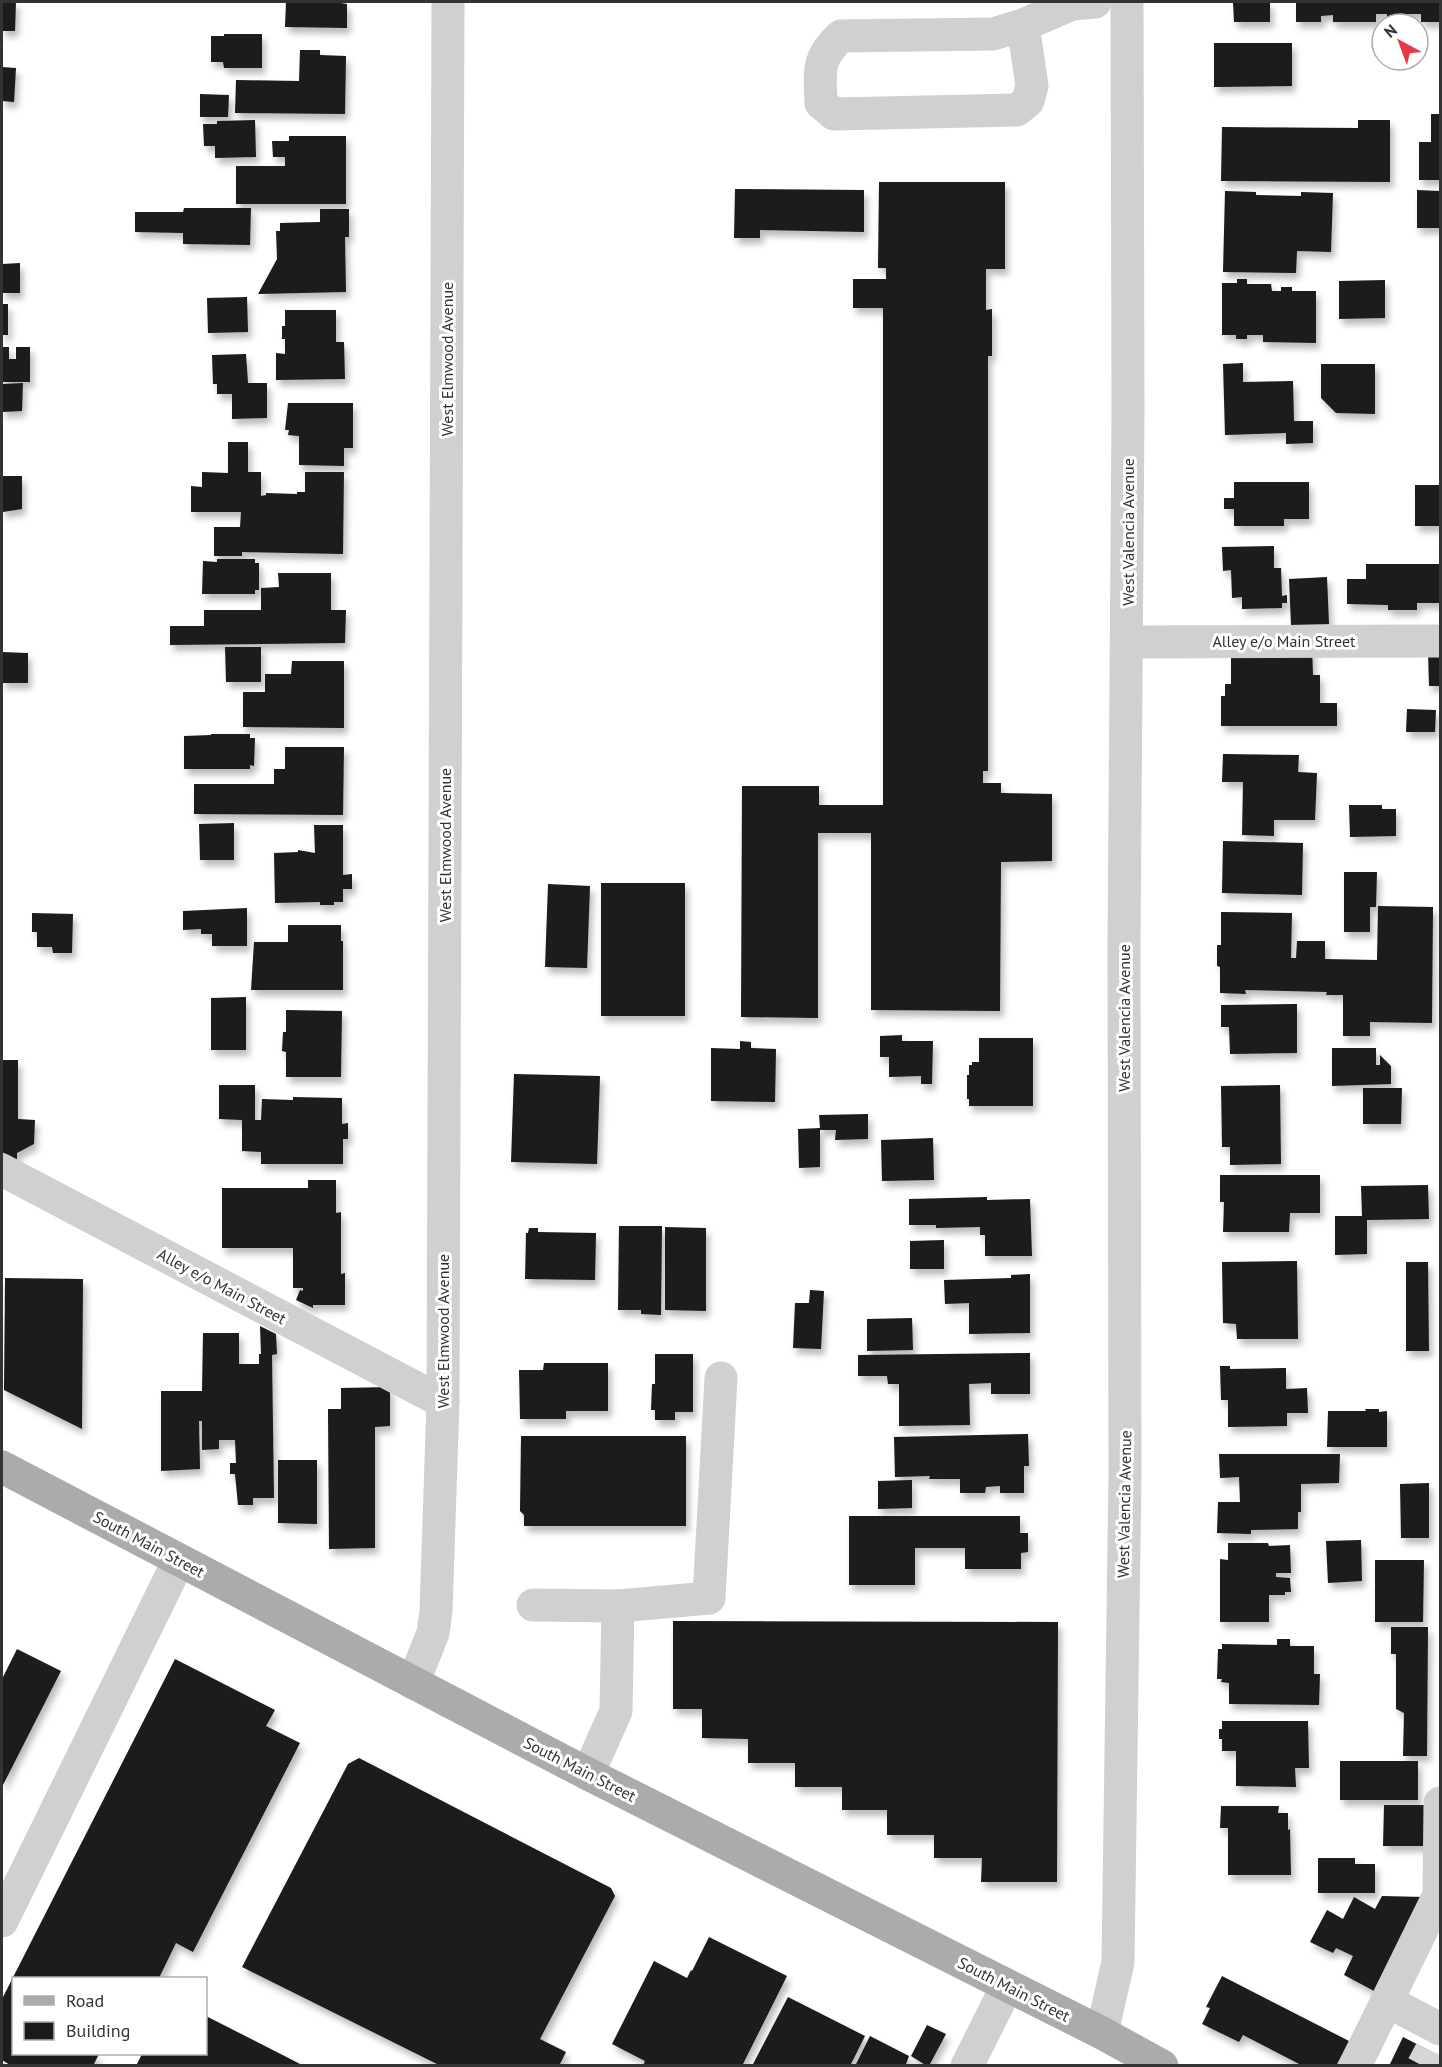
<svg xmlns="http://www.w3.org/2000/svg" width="1442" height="2067" viewBox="0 0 1442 2067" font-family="'PT Sans',sans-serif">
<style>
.building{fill:#1a1a1a;filter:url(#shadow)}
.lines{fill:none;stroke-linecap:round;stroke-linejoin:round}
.minor-tunnel{stroke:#d6d6d6;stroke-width:33;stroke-dasharray:33 16;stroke-linecap:butt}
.minor{stroke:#d0d0d0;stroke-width:33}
.major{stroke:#ababab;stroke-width:33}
.labels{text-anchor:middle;stroke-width:6;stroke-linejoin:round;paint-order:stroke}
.street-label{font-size:16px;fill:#333;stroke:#fff}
</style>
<defs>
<filter id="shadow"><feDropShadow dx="3.5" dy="6" stdDeviation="3" flood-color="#0004"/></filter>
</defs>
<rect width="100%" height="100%" fill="#fff"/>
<g class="building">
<polygon points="2,2 16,2 15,31 2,31"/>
<polygon points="286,2 341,2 341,3 347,4 347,28 285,27"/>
<polygon points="1233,2 1270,2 1270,22 1234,22"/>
<polygon points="1296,2 1440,2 1440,22 1421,22 1421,14 1406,14 1407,22 1387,22 1387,14 1376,14 1376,22 1333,22 1333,15 1321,16 1321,22 1296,22"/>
<polygon points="224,34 262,34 262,68 224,68 223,62 211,62 211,36 224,36"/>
<polygon points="1214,43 1292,43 1292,86 1214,87"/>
<polygon points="300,50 320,50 320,55 346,56 345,114 235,113 236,80 299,81"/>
<polygon points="2,67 16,68 14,102 2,101"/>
<polygon points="200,94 229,95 228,117 200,117"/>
<polygon points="1431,114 1440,114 1440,180 1419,180 1419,142 1431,142"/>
<polygon points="255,120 256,157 215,158 215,146 204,146 203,124 217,124 217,121"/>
<polygon points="1358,120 1390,120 1390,182 1221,181 1222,127 1358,128"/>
<polygon points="289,136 346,136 346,204 236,204 236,166 285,166 285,157 273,157 272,141 289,141"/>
<polygon points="879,182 1005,182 1005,269 986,269 986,310 992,309 992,356 988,356 988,771 983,771 983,783 1001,783 1001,793 1052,794 1052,861 1001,862 1000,1011 871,1010 871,833 818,833 818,1018 741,1017 742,786 819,786 819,805 883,805 883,308 853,308 853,279 886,279 886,268 878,268"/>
<polygon points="735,189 864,190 864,232 760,230 760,238 734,238"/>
<polygon points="1417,190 1440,191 1440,228 1417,228"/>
<polygon points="1225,191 1256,192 1256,195 1301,196 1301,192 1333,193 1331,252 1297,251 1296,273 1223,272"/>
<polygon points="184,208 251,208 250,245 183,244 183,233 135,232 135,212 183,212"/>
<polygon points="320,209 349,209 349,237 345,237 346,292 258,294 277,259 276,231 280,231 280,223 320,222"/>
<polygon points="20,263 20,293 2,293 2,264"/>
<polygon points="1237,279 1247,279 1247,284 1271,284 1272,291 1281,291 1281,287 1292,287 1292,291 1316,291 1316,343 1263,342 1263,335 1247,335 1247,339 1236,339 1236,335 1222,335 1222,283 1237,283"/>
<polygon points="1385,280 1385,318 1339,319 1339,281"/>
<polygon points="247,297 248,332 208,333 207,298"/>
<rect x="2" y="304" width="6" height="31"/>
<polygon points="285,310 336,310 336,342 344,342 345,379 276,380 276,353 285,354 285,339 282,339 282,326 285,326"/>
<polygon points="2,347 9,347 9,359 16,359 16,347 30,347 30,382 2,382"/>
<polygon points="246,354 248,383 267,383 267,418 232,419 232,394 217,394 217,384 213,384 212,355"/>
<polygon points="1243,363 1243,382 1293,381 1294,421 1313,421 1313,443 1286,444 1286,433 1225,435 1223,364"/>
<polygon points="1321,364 1375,364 1375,414 1336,413 1321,398"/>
<polygon points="23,383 22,411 2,412 2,384"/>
<polygon points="288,403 353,403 353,448 344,448 344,466 299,465 299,436 288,435 289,430 285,430"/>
<polygon points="228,442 248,442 248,472 261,472 261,496 266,495 266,493 297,494 297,492 305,492 305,472 344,472 343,554 242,552 242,556 214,556 214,527 240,527 241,512 191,512 191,486 202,487 202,472 228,473"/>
<polygon points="2,476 22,476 22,509 3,512 2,509"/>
<polygon points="1234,482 1309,482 1309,519 1284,519 1284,526 1234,526 1234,509 1224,509 1224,498 1234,498"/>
<rect x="1415" y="485" width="25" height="41"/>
<polygon points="1274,546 1274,568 1281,568 1282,596 1287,595 1287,603 1282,603 1282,608 1242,609 1242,597 1232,598 1231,570 1223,571 1222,547"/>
<polygon points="217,559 255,559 255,563 259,563 259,590 255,590 255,594 202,594 203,561 217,562"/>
<polygon points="1366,564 1439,564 1440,603 1417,603 1417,610 1388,610 1388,605 1347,604 1347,579 1366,579"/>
<polygon points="278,573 331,573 331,610 346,610 345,643 170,645 170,626 204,626 204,610 261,610 261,588 279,587"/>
<polygon points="1327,577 1329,624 1291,625 1289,579"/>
<polygon points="225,647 261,647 261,682 226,682"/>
<polygon points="1312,648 1313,675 1320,675 1320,703 1337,703 1337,726 1221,726 1221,696 1225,696 1225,684 1231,684 1231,658"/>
<polygon points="1440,651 1440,686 1429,686 1428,652"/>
<polygon points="2,652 28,653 28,683 2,683"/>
<polygon points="292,661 344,661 344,728 243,727 243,692 265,692 265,674 291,674"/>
<polygon points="1407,709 1436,710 1435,732 1406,732"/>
<polygon points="211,734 250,734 250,738 255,738 254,766 250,765 250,769 184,769 184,736 211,735"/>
<polygon points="285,747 344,747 343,815 194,814 194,784 274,784 274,769 285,769"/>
<polygon points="1223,754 1299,755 1298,772 1317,773 1315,820 1274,820 1274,836 1242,835 1243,782 1222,782"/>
<polygon points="1349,805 1382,805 1382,809 1396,809 1396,836 1350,837"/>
<polygon points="234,823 234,860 200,860 199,824"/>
<polygon points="314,825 343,825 343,875 352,874 352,889 343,889 343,902 334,902 334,905 320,905 320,902 275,903 274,853 298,852 298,850 315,853"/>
<polygon points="1223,841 1303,843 1302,895 1222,893"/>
<polygon points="1344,872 1377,872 1376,907 1370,907 1370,932 1344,932"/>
<rect x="601" y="883" width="84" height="133"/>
<polygon points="548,884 590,886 587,968 545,967"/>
<polygon points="1378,906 1433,907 1432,1023 1370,1022 1370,1036 1343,1036 1343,995 1326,995 1327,992 1245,990 1246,994 1220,993 1220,967 1217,966 1217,945 1221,945 1221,912 1292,913 1291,958 1296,958 1297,941 1325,941 1325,959 1377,960"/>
<polygon points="247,908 247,946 212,946 212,934 201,934 201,929 183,930 183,911"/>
<polygon points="32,913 73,914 72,953 53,953 52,947 37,947 37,932 32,932"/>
<polygon points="288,925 341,925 341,941 343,941 343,990 251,990 254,942 288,942"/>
<polygon points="246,997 246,1050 211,1050 211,998"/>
<polygon points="1297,1004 1297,1053 1230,1054 1229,1027 1221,1027 1221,1005"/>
<polygon points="286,1010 342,1011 341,1077 286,1077 286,1052 282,1051 283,1032 286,1032"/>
<polygon points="902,1035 902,1041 933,1041 932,1084 921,1084 921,1076 889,1077 889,1057 880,1057 880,1036"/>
<polygon points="979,1038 1033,1038 1033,1106 969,1106 969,1099 967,1099 967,1075 969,1075 969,1065 972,1065 972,1062 979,1062"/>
<polygon points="740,1041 751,1042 751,1048 776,1049 775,1102 711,1101 711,1048 740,1049"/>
<polygon points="1332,1048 1376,1048 1376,1065 1380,1065 1380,1055 1391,1066 1391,1084 1332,1086"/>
<polygon points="2,1060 18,1060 18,1119 35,1120 34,1144 17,1153 17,1160 2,1152"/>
<polygon points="514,1074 600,1076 597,1164 511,1162"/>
<polygon points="219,1085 255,1085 255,1120 261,1120 262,1099 293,1100 293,1097 342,1098 342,1124 348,1123 348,1139 343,1139 343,1164 261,1164 261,1152 242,1151 242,1120 219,1119"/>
<polygon points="1280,1085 1281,1164 1230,1165 1230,1147 1222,1147 1221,1086"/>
<polygon points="1363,1088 1402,1088 1401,1124 1363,1124"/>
<polygon points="868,1114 868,1139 835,1140 836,1130 820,1130 820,1128 820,1167 799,1168 798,1129 820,1128 819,1115"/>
<polygon points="933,1138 934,1180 882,1181 881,1140"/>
<polygon points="1220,1175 1320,1175 1320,1213 1290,1213 1289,1232 1223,1232 1224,1202 1220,1202"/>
<polygon points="308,1180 336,1180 336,1213 341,1212 341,1274 345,1273 345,1305 313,1305 313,1308 296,1300 300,1290 303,1291 303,1288 293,1288 293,1248 222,1248 222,1188 308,1188"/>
<polygon points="1428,1185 1429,1219 1367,1220 1367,1254 1335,1255 1335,1216 1362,1216 1361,1186"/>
<polygon points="987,1197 987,1200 1030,1199 1032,1256 985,1256 985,1235 980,1235 980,1227 936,1228 936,1225 909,1225 909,1199"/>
<polygon points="619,1226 662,1226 661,1315 641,1314 641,1310 618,1310"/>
<polygon points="665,1227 706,1228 706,1311 665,1310"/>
<polygon points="529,1228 538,1228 538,1232 596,1233 595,1280 525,1279 526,1233 528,1233"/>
<polygon points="944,1240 944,1269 910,1269 910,1241"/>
<polygon points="1297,1261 1298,1339 1237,1339 1236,1324 1223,1323 1222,1262"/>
<polygon points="1406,1262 1428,1262 1429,1351 1406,1351"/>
<polygon points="1030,1274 1030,1333 969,1334 969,1303 945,1304 944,1280 1011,1278 1011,1275"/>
<polygon points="5,1278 83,1279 82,1429 4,1390"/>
<polygon points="810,1290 824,1291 821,1349 793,1348 795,1303 809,1303"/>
<polygon points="912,1318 913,1350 867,1351 867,1319"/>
<polygon points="260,1326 276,1334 277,1354 272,1355 274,1498 253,1498 253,1505 238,1505 235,1474 230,1474 230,1463 236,1463 235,1440 219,1440 219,1449 202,1450 202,1421 199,1421 200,1469 161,1471 161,1391 202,1391 203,1333 239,1333 239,1364 259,1364 259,1354 261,1354"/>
<polygon points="1030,1353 1030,1394 991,1394 991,1383 969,1384 970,1425 899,1426 899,1384 888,1384 887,1376 858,1376 858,1355"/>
<polygon points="655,1354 693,1354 693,1412 675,1412 675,1420 655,1420 655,1410 651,1410 652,1384 655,1384"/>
<polygon points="544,1363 608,1363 608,1411 566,1411 566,1419 520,1419 519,1370 543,1370"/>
<polygon points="1220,1366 1230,1366 1230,1369 1286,1368 1286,1389 1307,1388 1308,1413 1287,1413 1287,1426 1228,1427 1228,1400 1221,1400"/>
<polygon points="390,1387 390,1426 375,1427 375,1548 329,1549 328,1409 341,1409 341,1388"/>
<polygon points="1365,1409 1379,1409 1379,1412 1387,1411 1387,1447 1327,1447 1328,1411 1366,1411"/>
<polygon points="1028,1434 1029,1466 1024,1466 1024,1493 1000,1493 1000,1486 986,1487 985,1493 960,1493 960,1479 929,1479 930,1476 895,1477 894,1437"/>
<polygon points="521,1436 686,1436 686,1526 524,1526 524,1515 520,1511"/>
<polygon points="1219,1454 1340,1454 1339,1483 1301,1484 1301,1512 1298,1512 1298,1529 1251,1530 1251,1534 1217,1533 1218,1502 1240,1502 1239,1477 1220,1478"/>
<polygon points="278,1460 317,1460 317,1524 278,1523"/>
<polygon points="912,1480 912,1508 878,1509 878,1481"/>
<polygon points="1429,1483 1429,1538 1401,1538 1400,1484"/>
<polygon points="849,1516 1020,1516 1020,1533 1028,1533 1028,1552 1021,1553 1021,1569 965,1569 965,1548 915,1548 915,1585 849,1585"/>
<polygon points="1361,1540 1362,1581 1328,1583 1326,1541"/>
<polygon points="1228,1543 1268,1543 1269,1546 1290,1545 1291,1573 1276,1573 1276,1577 1290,1578 1291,1592 1285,1592 1285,1595 1269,1595 1269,1622 1220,1622 1220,1559 1228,1560"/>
<polygon points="1375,1560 1424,1560 1423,1622 1375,1622"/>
<polygon points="673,1621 1058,1622 1057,1882 981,1882 982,1858 934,1858 934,1835 887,1835 887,1810 842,1810 842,1787 795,1787 795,1763 748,1763 748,1739 702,1738 702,1709 673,1709"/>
<polygon points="1391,1627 1428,1627 1427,1756 1403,1756 1404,1713 1396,1709 1396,1654 1391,1654"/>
<polygon points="1277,1639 1290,1639 1290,1646 1314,1646 1314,1674 1320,1674 1319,1705 1229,1704 1229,1683 1221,1682 1222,1679 1217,1679 1218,1649 1222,1649 1222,1644 1277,1645"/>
<polygon points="17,1649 61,1671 2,1787 2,1679"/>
<polygon points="175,1659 275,1710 266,1726 300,1743 193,1952 176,1943 159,1978 14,1978 14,2054 99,2054 93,2066 12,2066 2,2060 2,1999"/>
<polygon points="1222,1721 1308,1721 1309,1768 1295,1768 1296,1787 1236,1786 1236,1751 1222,1751 1222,1739 1219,1739 1219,1729 1222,1729"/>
<polygon points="359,1758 611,1888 615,1896 540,2039 566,2052 559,2066 441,2066 242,1967 348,1764"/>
<rect x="1340" y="1761" width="78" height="39"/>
<polygon points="1384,1805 1428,1805 1428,1846 1383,1846"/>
<polygon points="1221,1806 1279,1806 1278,1813 1288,1813 1288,1830 1290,1829 1291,1875 1228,1875 1228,1828 1220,1828"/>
<polygon points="1318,1858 1355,1858 1355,1864 1375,1864 1375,1893 1318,1893"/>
<polygon points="1382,1896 1425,1897 1376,1992 1344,1975 1353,1956 1336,1948 1333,1953 1310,1942 1327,1910 1343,1919 1354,1897 1375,1909"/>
<polygon points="709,1937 787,1976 742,2066 643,2066 645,2061 612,2044 654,1961 687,1978 691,1970 692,1971"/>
<polygon points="1222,1976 1349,2041 1336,2066 1303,2066 1243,2035 1239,2042 1202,2024 1210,2008 1206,2007"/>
<polygon points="788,1997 865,2036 850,2066 752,2066"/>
<polygon points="206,2016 304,2066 136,2066 142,2054 206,2054"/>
<polygon points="927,2025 946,2034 930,2064 933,2066 927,2066 911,2056"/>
<polygon points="870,2036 909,2056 906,2064 910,2066 855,2066"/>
<polygon points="1403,2037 1440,2056 1440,2066 1389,2066"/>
</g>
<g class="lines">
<polyline class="minor-tunnel" points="1423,2066 1431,2051"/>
<g class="minor">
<path d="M 1023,25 L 1032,86 L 1028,101 L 1017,110 L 834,114 L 821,103 C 820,72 816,59 841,36 L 993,34 L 1023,25 L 1072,4 L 1095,2"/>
<polyline points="1127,642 1440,641"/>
<polyline points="2,1170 443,1402"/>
<polyline points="533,1605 618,1606"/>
<polyline points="413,1683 433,1633 436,1611 443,1402 448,2"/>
<polyline points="588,1774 616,1711 618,1606 709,1598 721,1378"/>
<polyline points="2,1921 179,1560"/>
<polyline points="1387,2001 1440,2029"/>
<polyline points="1102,2033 1118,1962 1125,1474 1124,946 1128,412 1127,2"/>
<polyline points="967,2066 1007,1986"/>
<polyline points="1355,2066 1439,1895 1440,1803"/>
</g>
<polyline class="major" points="2,1467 588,1774 1102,2033 1162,2066"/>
</g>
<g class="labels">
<g class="street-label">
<text transform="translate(447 359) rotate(-90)" y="6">West Elmwood Avenue</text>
<text transform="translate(1128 532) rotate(-90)" y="6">West Valencia Avenue</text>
<text x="1284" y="647">Alley e/o Main Street</text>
<text transform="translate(445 845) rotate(-90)" y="6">West Elmwood Avenue</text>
<text transform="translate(1124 1018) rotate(-90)" y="6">West Valencia Avenue</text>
<text transform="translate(222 1286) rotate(28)" y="6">Alley e/o Main Street</text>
<text transform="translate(443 1331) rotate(-90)" y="6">West Elmwood Avenue</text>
<text transform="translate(1124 1504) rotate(-89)" y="6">West Valencia Avenue</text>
<text transform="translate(149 1544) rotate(28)" y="6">South Main Street</text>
<text transform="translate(580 1769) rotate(27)" y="6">South Main Street</text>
<text transform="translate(1014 1989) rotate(27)" y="6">South Main Street</text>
</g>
</g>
<rect width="1442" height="2067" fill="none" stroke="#333333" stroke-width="6"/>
<rect x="12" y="1977" width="195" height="78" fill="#ffffff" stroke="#adadad" stroke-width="1.5"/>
<rect x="24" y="1996" width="30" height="9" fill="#ababab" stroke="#adadad" stroke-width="1.5"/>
<text x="66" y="2007" font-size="18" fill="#333333">Road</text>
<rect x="24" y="2022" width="30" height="18" fill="#1a1a1a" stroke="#adadad" stroke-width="1.5"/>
<text x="66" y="2037" font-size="18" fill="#333333">Building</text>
<g transform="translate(1400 42) rotate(319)"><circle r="28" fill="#ffffff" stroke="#adadad" stroke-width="1.5"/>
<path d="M0-4.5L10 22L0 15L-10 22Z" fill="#e63946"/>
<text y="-9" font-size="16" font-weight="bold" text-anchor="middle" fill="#333333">N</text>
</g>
</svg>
